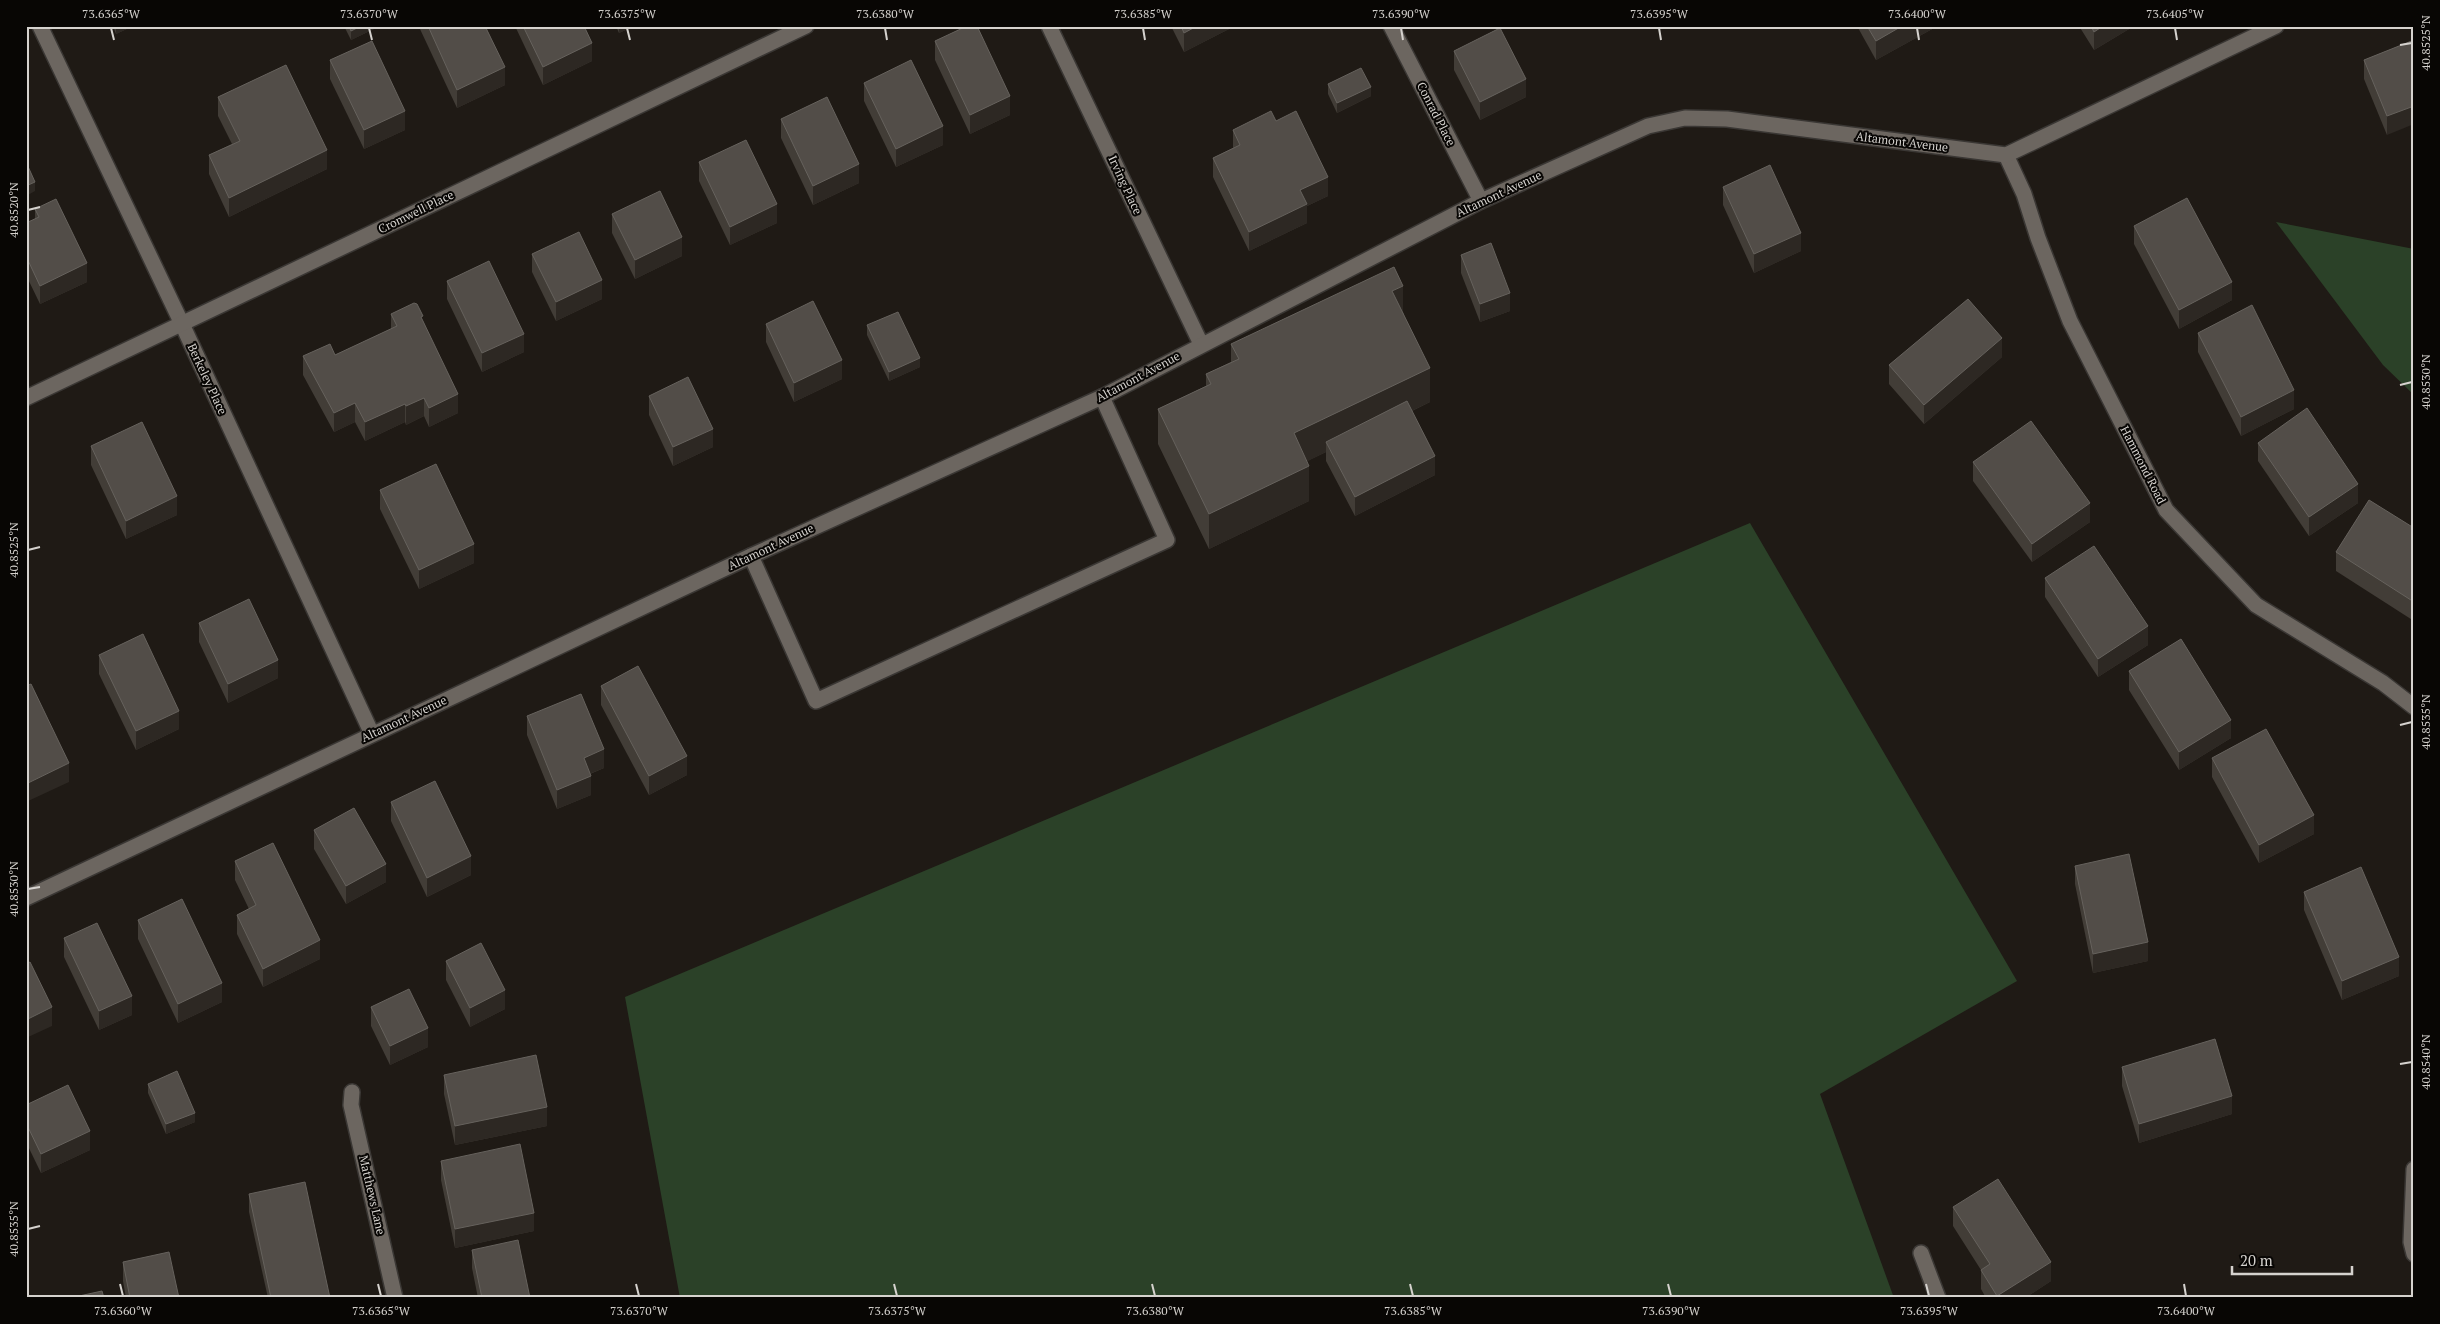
<svg xmlns="http://www.w3.org/2000/svg" width="2440" height="1324" viewBox="0 0 2440 1324" font-family="'PT Serif',serif">
<style>
.green{fill:#2b4128}
.lines{fill:none;stroke-linecap:round;stroke-linejoin:round}
.minor-casing{stroke:#3a3734;stroke-width:18}
.minor{stroke:#6c6660;stroke-width:15}
.wall{fill:#423d37}
.shaded-wall{fill:#2d2823}
.building{fill:#524d48;stroke:#66625d}
.ticks{fill:none;stroke:#d5d2ce;stroke-width:2}
.labels{text-anchor:middle;stroke-width:4;stroke-linejoin:round;paint-order:stroke}
.street-label{font-size:12px;fill:#d5d2ce;stroke:#080604}
.neatline{fill:none;stroke:#d5d2ce;stroke-width:2}
.ticks-label{font-size:12px;text-anchor:middle;fill:#d5d2ce}
</style>
<rect width="100%" height="100%" fill="#1f1a15"/>
<g class="green">
<polygon points="2276,222 2414,249 2414,395 2383,365"/>
<polygon points="1750,523 2017,981 1820,1094 1894,1298 680,1298 625,997"/>
</g>
<g class="lines">
<g class="minor-casing">
<g id="minor">
<polyline points="40,26 182,324 372,734"/>
<polyline points="1049,26 1201,344"/>
<polyline points="1391,26 1481,201"/>
<polyline points="2006,155 2024,194 2038,238 2070,321 2166,510 2256,605 2383,683 2414,707"/>
<polyline points="26,398 806,26"/>
<polyline points="751,556 816,701 1167,540 1102,397"/>
<polyline points="26,898 751,556 1102,397 1481,201 1648,126 1685,118 1727,119 2006,155 2276,26"/>
<polyline points="352,1092 351,1105 395,1298"/>
<polyline points="2414,1169 2411,1242 2414,1254"/>
<polyline points="1921,1253 1938,1298"/>
</g>
</g>
<use href="#minor" class="minor"/>
</g>
<g class="wall">
<polygon points="113,26 133,26 116,34"/>
<polygon points="344,26 380,26 351,40"/>
<polygon points="420,26 485,26 505,85 457,108 420,29"/>
<polygon points="515,26 584,26 592,61 543,85"/>
<polygon points="616,26 634,26 619,33"/>
<polygon points="1171,26 1229,26 1229,29 1184,52"/>
<polygon points="1857,26 1934,26 1934,28 1876,60"/>
<polygon points="2079,26 2134,26 2094,50"/>
<polygon points="2414,40 2387,135 2364,79 2364,60"/>
<polygon points="935,41 1010,115 970,134 935,60"/>
<polygon points="1454,51 1526,97 1480,120 1454,70"/>
<polygon points="330,60 405,130 364,149 330,79"/>
<polygon points="864,83 943,145 896,167 864,101"/>
<polygon points="1328,84 1371,96 1337,113 1328,94"/>
<polygon points="218,97 327,169 229,217 209,174 209,155 232,144 218,116"/>
<polygon points="781,119 859,183 813,205 781,138"/>
<polygon points="1276,121 1328,196 1307,206 1307,223 1249,251 1213,177 1213,158 1233,148 1233,130"/>
<polygon points="699,162 777,223 730,245 699,181"/>
<polygon points="1723,187 1801,251 1754,273 1723,205"/>
<polygon points="35,209 87,282 40,304 26,275 26,223 35,219"/>
<polygon points="612,214 682,256 635,279 612,233"/>
<polygon points="2134,226 2232,300 2179,329 2134,244"/>
<polygon points="532,254 602,299 556,321 532,272"/>
<polygon points="1461,255 1510,311 1480,322 1461,273"/>
<polygon points="447,281 524,352 482,372 447,299"/>
<polygon points="1403,312 1430,402 1412,411 1435,475 1355,516 1326,461 1326,452 1307,461 1309,501 1209,549 1158,444 1158,409 1206,386 1206,374 1231,362 1231,344"/>
<polygon points="391,314 423,321 458,413 429,427 424,416 406,425 405,422 365,441 355,422 334,432 303,375 303,356 335,355 391,329"/>
<polygon points="766,324 842,379 794,402 766,342"/>
<polygon points="867,325 920,367 889,381 867,335"/>
<polygon points="2198,333 2294,409 2241,436 2198,352"/>
<polygon points="2002,357 1924,424 1889,384 1889,365"/>
<polygon points="649,396 713,447 673,466 649,415"/>
<polygon points="2258,443 2358,503 2309,536 2258,461"/>
<polygon points="91,446 177,515 126,539 91,465"/>
<polygon points="1973,462 2090,522 2032,562 1973,481"/>
<polygon points="380,490 474,563 419,589 380,509"/>
<polygon points="2414,528 2414,621 2336,571 2336,552"/>
<polygon points="2045,578 2148,645 2098,677 2045,597"/>
<polygon points="199,623 278,678 228,703 199,642"/>
<polygon points="99,655 179,729 136,750 99,674"/>
<polygon points="2129,671 2231,738 2179,770 2129,690"/>
<polygon points="601,686 687,775 649,795 601,705"/>
<polygon points="527,716 604,768 590,774 591,795 557,809 527,735"/>
<polygon points="2212,758 2314,834 2259,863 2212,777"/>
<polygon points="391,802 471,875 427,897 391,821"/>
<polygon points="314,830 386,882 346,904 314,849"/>
<polygon points="235,861 320,959 263,987 237,934 237,915 249,909 235,880"/>
<polygon points="2075,866 2148,961 2093,973 2075,884"/>
<polygon points="2304,892 2399,976 2342,1000 2304,910"/>
<polygon points="138,920 222,1002 178,1023 138,939"/>
<polygon points="64,938 132,1015 99,1030 64,957"/>
<polygon points="446,961 505,1009 470,1027 446,980"/>
<polygon points="371,1007 428,1047 390,1065 371,1026"/>
<polygon points="2122,1067 2232,1114 2139,1143 2122,1086"/>
<polygon points="444,1075 547,1126 455,1145 444,1094"/>
<polygon points="148,1084 195,1122 166,1134 148,1093"/>
<polygon points="26,1105 90,1150 41,1173 26,1142"/>
<polygon points="441,1161 534,1231 455,1248 441,1180"/>
<polygon points="249,1194 330,1298 268,1298 249,1212"/>
<polygon points="1953,1207 2051,1281 2025,1298 1986,1298 1981,1289 1981,1270 1953,1226"/>
<polygon points="472,1250 530,1298 478,1298 472,1268"/>
<polygon points="123,1262 179,1298 126,1298 123,1281"/>
</g>
<g class="shaded-wall">
<polygon points="116,26 133,26 116,34"/>
<polygon points="361,26 380,26 351,40 351,31"/>
<polygon points="619,26 634,26 619,33"/>
<polygon points="1197,26 1229,26 1229,29 1184,52 1184,33"/>
<polygon points="1902,26 1934,26 1934,28 1876,60 1876,41"/>
<polygon points="2103,26 2134,26 2094,50 2094,32"/>
<polygon points="592,43 592,61 543,85 543,67"/>
<polygon points="505,67 505,85 457,108 457,90"/>
<polygon points="1526,79 1526,97 1480,120 1480,102"/>
<polygon points="1371,87 1371,96 1337,113 1337,103"/>
<polygon points="1010,96 1010,115 970,134 970,115"/>
<polygon points="2414,106 2414,124 2387,135 2387,116"/>
<polygon points="405,111 405,130 364,149 364,130"/>
<polygon points="943,126 943,145 896,167 896,149"/>
<polygon points="327,150 327,169 229,217 229,198"/>
<polygon points="859,164 859,183 813,205 813,186"/>
<polygon points="1328,177 1328,196 1307,206 1307,223 1249,251 1249,232 1300,190"/>
<polygon points="35,182 35,191 26,196 26,186"/>
<polygon points="777,204 777,223 730,245 730,227"/>
<polygon points="1801,233 1801,251 1754,273 1754,254"/>
<polygon points="682,237 682,256 635,279 635,260"/>
<polygon points="87,263 87,282 40,304 40,286"/>
<polygon points="602,280 602,299 556,321 556,302"/>
<polygon points="2232,282 2232,300 2179,329 2179,310"/>
<polygon points="1403,286 1403,320 1392,291"/>
<polygon points="1510,293 1510,311 1480,322 1480,304"/>
<polygon points="524,334 524,352 482,372 482,353"/>
<polygon points="2002,338 2002,357 1924,424 1924,405"/>
<polygon points="920,358 920,367 889,381 889,372"/>
<polygon points="842,360 842,379 794,402 794,383"/>
<polygon points="1430,368 1430,402 1330,450 1326,442 1326,452 1294,468 1294,433"/>
<polygon points="2294,390 2294,409 2241,436 2241,417"/>
<polygon points="458,394 458,413 429,427 429,408"/>
<polygon points="424,398 424,416 406,425 406,406"/>
<polygon points="355,403 355,422 334,432 334,413"/>
<polygon points="405,404 405,422 365,441 365,422"/>
<polygon points="713,429 713,447 673,466 673,447"/>
<polygon points="1435,456 1435,475 1355,516 1355,497"/>
<polygon points="1309,466 1309,501 1209,549 1209,514"/>
<polygon points="2358,484 2358,503 2309,536 2309,517"/>
<polygon points="177,496 177,515 126,539 126,521"/>
<polygon points="2090,503 2090,522 2032,562 2032,544"/>
<polygon points="474,544 474,563 419,589 419,570"/>
<polygon points="2148,626 2148,645 2098,677 2098,659"/>
<polygon points="278,660 278,678 228,703 228,684"/>
<polygon points="179,711 179,729 136,750 136,731"/>
<polygon points="2231,720 2231,738 2179,770 2179,752"/>
<polygon points="604,749 604,768 584,776 584,758"/>
<polygon points="687,756 687,775 649,795 649,776"/>
<polygon points="69,763 69,782 26,802 26,784"/>
<polygon points="591,776 591,795 557,809 557,790"/>
<polygon points="2314,815 2314,834 2259,863 2259,845"/>
<polygon points="471,856 471,875 427,897 427,878"/>
<polygon points="386,864 386,882 346,904 346,886"/>
<polygon points="320,940 320,959 263,987 263,969"/>
<polygon points="2148,942 2148,961 2093,973 2093,954"/>
<polygon points="2399,957 2399,976 2342,1000 2342,981"/>
<polygon points="222,983 222,1002 178,1023 178,1004"/>
<polygon points="505,990 505,1009 470,1027 470,1008"/>
<polygon points="132,996 132,1015 99,1030 99,1011"/>
<polygon points="52,1007 52,1026 26,1038 26,1020"/>
<polygon points="428,1028 428,1047 390,1065 390,1046"/>
<polygon points="2232,1096 2232,1114 2139,1143 2139,1124"/>
<polygon points="547,1107 547,1126 455,1145 455,1126"/>
<polygon points="195,1113 195,1122 166,1134 166,1124"/>
<polygon points="90,1131 90,1150 41,1173 41,1154"/>
<polygon points="534,1213 534,1231 455,1248 455,1229"/>
<polygon points="2051,1262 2051,1281 2025,1298 1997,1298 1997,1296"/>
</g>
<g class="building">
<polygon points="349,26 361,26 351,31"/>
<polygon points="428,26 485,26 505,67 457,90"/>
<polygon points="523,26 584,26 592,43 543,67"/>
<polygon points="967,26 977,26 1010,96 970,115 935,41"/>
<polygon points="1181,26 1197,26 1184,33"/>
<polygon points="1867,26 1902,26 1876,41"/>
<polygon points="2091,26 2103,26 2094,32"/>
<polygon points="1500,28 1526,79 1480,102 1454,51"/>
<polygon points="2414,40 2414,106 2387,116 2364,60"/>
<polygon points="372,41 405,111 364,130 330,60"/>
<polygon points="911,60 943,126 896,149 864,83"/>
<polygon points="286,65 327,150 229,198 209,155 240,141 218,97"/>
<polygon points="1361,68 1371,87 1337,103 1328,84"/>
<polygon points="827,97 859,164 813,186 781,119"/>
<polygon points="1271,111 1276,121 1296,111 1328,177 1300,190 1307,204 1249,232 1213,158 1240,145 1233,130"/>
<polygon points="746,140 777,204 730,227 699,162"/>
<polygon points="26,162 35,182 26,186"/>
<polygon points="1770,165 1801,233 1754,254 1723,187"/>
<polygon points="660,191 682,237 635,260 612,214"/>
<polygon points="2187,198 2232,282 2179,310 2134,226"/>
<polygon points="56,199 87,263 40,286 26,256 26,223 39,217 35,209"/>
<polygon points="579,232 602,280 556,302 532,254"/>
<polygon points="1491,243 1510,293 1480,304 1461,255"/>
<polygon points="489,261 524,334 482,353 447,281"/>
<polygon points="1394,267 1403,286 1392,291 1430,368 1294,433 1309,466 1209,514 1158,409 1211,384 1206,374 1239,359 1231,344"/>
<polygon points="1968,299 2002,338 1924,405 1889,365"/>
<polygon points="813,301 842,360 794,383 766,324"/>
<polygon points="414,303 417,304 423,316 421,317 458,394 429,408 424,398 406,406 405,404 365,422 355,403 334,413 303,356 330,344 335,355 397,326 391,314"/>
<polygon points="2252,305 2294,390 2241,417 2198,333"/>
<polygon points="898,312 920,358 889,372 867,325"/>
<polygon points="688,377 713,429 673,447 649,396"/>
<polygon points="1407,401 1435,456 1355,497 1326,442"/>
<polygon points="2307,408 2358,484 2309,517 2258,443"/>
<polygon points="2031,421 2090,503 2032,544 1973,462"/>
<polygon points="142,422 177,496 126,521 91,446"/>
<polygon points="436,464 474,544 419,570 380,490"/>
<polygon points="2369,500 2414,528 2414,602 2336,552"/>
<polygon points="2094,546 2148,626 2098,659 2045,578"/>
<polygon points="249,599 278,660 228,684 199,623"/>
<polygon points="143,634 179,711 136,731 99,655"/>
<polygon points="2181,639 2231,720 2179,752 2129,671"/>
<polygon points="638,666 687,756 649,776 601,686"/>
<polygon points="31,684 69,763 26,784 26,686"/>
<polygon points="581,694 604,749 584,758 591,776 557,790 527,716"/>
<polygon points="2266,729 2314,815 2259,845 2212,758"/>
<polygon points="435,781 471,856 427,878 391,802"/>
<polygon points="354,808 386,864 346,886 314,830"/>
<polygon points="273,843 320,940 263,969 237,915 256,905 235,861"/>
<polygon points="2129,854 2148,942 2093,954 2075,866"/>
<polygon points="2361,867 2399,957 2342,981 2304,892"/>
<polygon points="182,899 222,983 178,1004 138,920"/>
<polygon points="97,923 132,996 99,1011 64,938"/>
<polygon points="481,943 505,990 470,1008 446,961"/>
<polygon points="30,962 52,1007 26,1020 26,964"/>
<polygon points="409,989 428,1028 390,1046 371,1007"/>
<polygon points="2215,1039 2232,1096 2139,1124 2122,1067"/>
<polygon points="536,1055 547,1107 455,1126 444,1075"/>
<polygon points="177,1071 195,1113 166,1124 148,1084"/>
<polygon points="68,1085 90,1131 41,1154 26,1123 26,1105"/>
<polygon points="520,1144 534,1213 455,1229 441,1161"/>
<polygon points="1998,1179 2051,1262 1997,1296 1981,1270 1990,1264 1953,1207"/>
<polygon points="305,1182 330,1298 271,1298 249,1194"/>
<polygon points="518,1240 530,1298 482,1298 472,1250"/>
<polygon points="169,1252 179,1298 130,1298 123,1262"/>
<polygon points="102,1291 104,1298 70,1298"/>
</g>
<path class="ticks" d="M 111,28 L 114,40M 369,28 L 372,40M 627,28 L 630,40M 885,28 L 887,40M 1143,28 L 1145,40M 1401,28 L 1403,40M 1659,28 L 1661,40M 1917,28 L 1919,40M 2175,28 L 2177,40M 2400,45 L 2412,43M 28,210 L 40,207M 2400,385 L 2412,382M 28,550 L 40,547M 2400,725 L 2412,722M 28,889 L 40,887M 2400,1064 L 2412,1062M 28,1229 L 40,1226M 120,1284 L 123,1296M 378,1284 L 381,1296M 636,1284 L 639,1296M 894,1284 L 897,1296M 1152,1284 L 1155,1296M 1410,1284 L 1413,1296M 1668,1284 L 1671,1296M 1926,1284 L 1929,1296M 2184,1284 L 2186,1296"/>
<g class="labels">
<g class="street-label">
<text transform="translate(1436 114) rotate(63)" y="4">Conrad Place</text>
<text transform="translate(1902 142) rotate(7)" y="4">Altamont Avenue</text>
<text transform="translate(1125 185) rotate(65)" y="4">Irving Place</text>
<text transform="translate(1499 194) rotate(-25)" y="4">Altamont Avenue</text>
<text transform="translate(416 212) rotate(-26)" y="4">Cromwell Place</text>
<text transform="translate(1138 377) rotate(-28)" y="4">Altamont Avenue</text>
<text transform="translate(207 379) rotate(65)" y="4">Berkeley Place</text>
<text transform="translate(2143 465) rotate(63)" y="4">Hammond Road</text>
<text transform="translate(771 547) rotate(-25)" y="4">Altamont Avenue</text>
<text transform="translate(404 719) rotate(-25)" y="4">Altamont Avenue</text>
<text transform="translate(372 1195) rotate(77)" y="4">Matthews Lane</text>
</g>
</g>
<rect width="2440" height="1324" fill="none" stroke="#080604" stroke-width="55"/>
<path d="M2232 1266v8h120v-8" fill="none" stroke="#d5d2ce" stroke-width="2.5"/>
<text x="2240" y="1266" font-size="15" fill="#d5d2ce" stroke="#080604" stroke-width="4" paint-order="stroke">20 m</text>
<rect x="28" y="28" width="2384" height="1268" class="neatline"/>
<g class="ticks-label">
<text x="111" y="18">73.6365°W</text>
<text x="369" y="18">73.6370°W</text>
<text x="627" y="18">73.6375°W</text>
<text x="885" y="18">73.6380°W</text>
<text x="1143" y="18">73.6385°W</text>
<text x="1401" y="18">73.6390°W</text>
<text x="1659" y="18">73.6395°W</text>
<text x="1917" y="18">73.6400°W</text>
<text x="2175" y="18">73.6405°W</text>
<text transform="translate(2426 43) rotate(-90)" y="4">40.8525°N</text>
<text transform="translate(14 210) rotate(-90)" y="4">40.8520°N</text>
<text transform="translate(2426 382) rotate(-90)" y="4">40.8530°N</text>
<text transform="translate(14 550) rotate(-90)" y="4">40.8525°N</text>
<text transform="translate(2426 722) rotate(-90)" y="4">40.8535°N</text>
<text transform="translate(14 889) rotate(-90)" y="4">40.8530°N</text>
<text transform="translate(2426 1062) rotate(-90)" y="4">40.8540°N</text>
<text transform="translate(14 1229) rotate(-90)" y="4">40.8535°N</text>
<text x="123" y="1315">73.6360°W</text>
<text x="381" y="1315">73.6365°W</text>
<text x="639" y="1315">73.6370°W</text>
<text x="897" y="1315">73.6375°W</text>
<text x="1155" y="1315">73.6380°W</text>
<text x="1413" y="1315">73.6385°W</text>
<text x="1671" y="1315">73.6390°W</text>
<text x="1929" y="1315">73.6395°W</text>
<text x="2186" y="1315">73.6400°W</text>
</g>
</svg>
